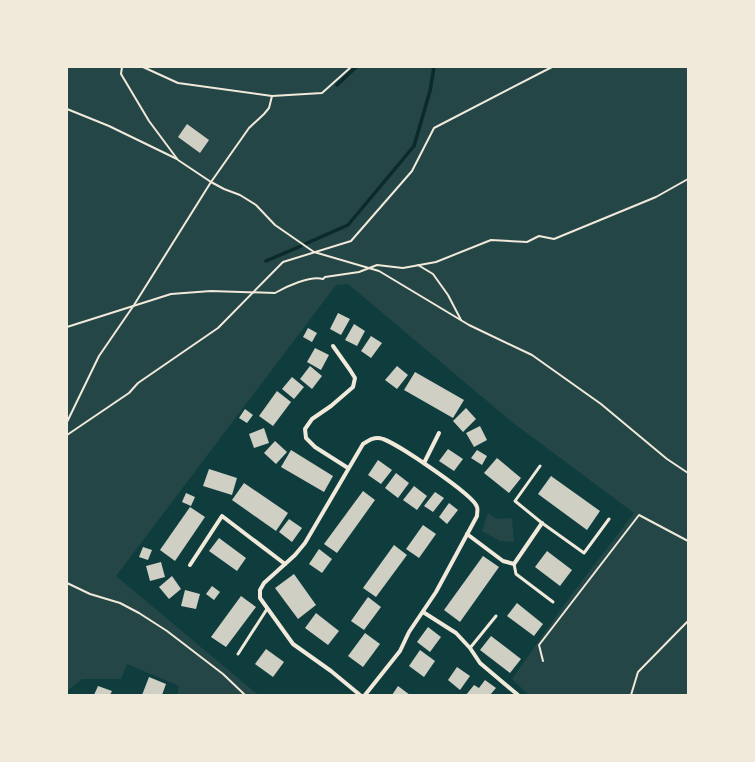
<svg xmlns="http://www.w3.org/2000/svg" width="755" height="762" viewBox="0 0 755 762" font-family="'IBM Plex Sans',sans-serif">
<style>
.green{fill:#244646}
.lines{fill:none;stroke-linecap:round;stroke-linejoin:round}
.stream{stroke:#0a2a2b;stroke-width:3.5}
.building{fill:#cfcfc3}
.path{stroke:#f1e9da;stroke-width:2}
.service{stroke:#f1e9da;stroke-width:3}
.minor{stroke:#f1e9da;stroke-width:4}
</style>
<rect width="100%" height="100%" fill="#0f3d3e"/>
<g class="green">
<polygon points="67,67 688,67 688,695 529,695 512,679 572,594 634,513 512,422 348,284 336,285 116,576 258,695 177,695 179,686 127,664 121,679 82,679 67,691"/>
<polygon points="488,513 497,519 512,518 514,542 500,541 482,531"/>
</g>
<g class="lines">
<g class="stream">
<polyline points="337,85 356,67"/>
<polyline points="305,244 348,225 414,146 430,91 434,67"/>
<polyline points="266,261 301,246"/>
</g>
</g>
<g class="building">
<polygon points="187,124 209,140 200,153 178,137"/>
<polygon points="338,313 350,319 341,335 330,329"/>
<polygon points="354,324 365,331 357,346 345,340"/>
<polygon points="308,328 317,333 312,342 303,337"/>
<polygon points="371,336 382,343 371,358 361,351"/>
<polygon points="315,348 329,355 321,370 307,362"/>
<polygon points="310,366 322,376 312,389 300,379"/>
<polygon points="397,366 408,375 397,389 385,380"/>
<polygon points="415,372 464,400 453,418 404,390"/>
<polygon points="292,377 304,387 294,399 282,389"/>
<polygon points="277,391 291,402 273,426 259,416"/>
<polygon points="466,408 476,419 463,432 453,421"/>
<polygon points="245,409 253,415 247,423 239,418"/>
<polygon points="480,426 487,440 474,447 466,433"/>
<polygon points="264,428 269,443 254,448 249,434"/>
<polygon points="275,441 287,452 276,464 264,453"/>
<polygon points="448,449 463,459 454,471 439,461"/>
<polygon points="291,450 333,476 324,492 281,467"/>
<polygon points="477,450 487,456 482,465 471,458"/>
<polygon points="497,458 521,478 509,493 484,473"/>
<polygon points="378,460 392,470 381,484 368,475"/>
<polygon points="209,469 237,478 232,495 203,486"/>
<polygon points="396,473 409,483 398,498 385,488"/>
<polygon points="551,476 600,511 587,530 538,494"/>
<polygon points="244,483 288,513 276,531 232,500"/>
<polygon points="414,486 427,496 417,510 403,500"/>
<polygon points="363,491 375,500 337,553 324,544"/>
<polygon points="435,492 444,498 433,512 424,506"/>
<polygon points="186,493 195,497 191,506 182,502"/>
<polygon points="449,503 458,510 447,524 439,517"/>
<polygon points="190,507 205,517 175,561 160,550"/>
<polygon points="289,519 302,528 292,542 279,532"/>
<polygon points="423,525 436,534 419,558 406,549"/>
<polygon points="219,538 246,558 237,571 209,551"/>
<polygon points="394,545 407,555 376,597 363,588"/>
<polygon points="143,547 152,550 148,560 139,557"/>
<polygon points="319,549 332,559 322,573 309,564"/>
<polygon points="547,551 572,570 560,586 535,567"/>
<polygon points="483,556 499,567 460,622 444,610"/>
<polygon points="161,562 165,577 150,581 146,566"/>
<polygon points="294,574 316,605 298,619 275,588"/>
<polygon points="172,576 181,589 169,599 159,587"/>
<polygon points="212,586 220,592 214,600 206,594"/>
<polygon points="185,590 200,594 196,609 181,606"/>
<polygon points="241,596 256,607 226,647 211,637"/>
<polygon points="368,597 381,607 364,630 351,621"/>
<polygon points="517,603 543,624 534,636 507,616"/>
<polygon points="316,613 339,631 328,645 305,628"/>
<polygon points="428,627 441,637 430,652 417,642"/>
<polygon points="365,633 380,644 363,667 348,656"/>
<polygon points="491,636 521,659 510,673 480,650"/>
<polygon points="266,649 284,662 273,677 255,664"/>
<polygon points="420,650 435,661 424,677 409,666"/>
<polygon points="457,667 470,676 460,690 448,680"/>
<polygon points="149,677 166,684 162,695 142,695"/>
<polygon points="485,680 496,688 490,695 466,695 474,685 479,688"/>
<polygon points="98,686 112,691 110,695 94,695"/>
<polygon points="398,686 410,695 392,695"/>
</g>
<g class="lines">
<g class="path">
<polyline points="122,67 121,74 149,121 178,160 211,182 224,189 240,195 256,205 275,225 314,252 379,271 469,325 532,355 601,404 667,459 688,473"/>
<polyline points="143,67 178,83 272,96 322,93 351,67"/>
<polyline points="67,109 109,126 177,159"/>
<polyline points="418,265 433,274 448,295 461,320"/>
<path d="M 67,327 L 171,294 L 211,291 L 275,293 C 285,287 311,275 323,279 L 325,277 L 359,272 L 377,265 L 403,268 L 436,262 L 491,240 L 527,242 L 539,236 L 554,239 L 656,197 L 688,179"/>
<polyline points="67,422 99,356 134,305 211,182 249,128 264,114 269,108 272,96"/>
<polyline points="67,435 129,393 138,383 218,328 283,262 351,241 412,171 434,128 552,67"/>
<polyline points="67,583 90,594 120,603 139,613 167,631 223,674 245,695"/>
<polyline points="543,661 539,645 639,515 688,541"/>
<polyline points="631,695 638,672 688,621"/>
</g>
<g class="service">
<polyline points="540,466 515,501 542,523 584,553 609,519"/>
<polyline points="514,564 516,574 553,602"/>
<polyline points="470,648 496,616"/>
<polyline points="238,654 267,609"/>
</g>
<g class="minor">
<polyline points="333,346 350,370 355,378 353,387 331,406 312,419 305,429 306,438 315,447 348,468"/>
<polyline points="424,463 439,433"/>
<polyline points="467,534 503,561 514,564 542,523"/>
<polyline points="190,565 222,516 285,564"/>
<polyline points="423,612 456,633 470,648 480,663 518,695"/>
<path d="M 360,695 L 331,671 L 293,644 L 260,598 L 260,590 L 264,583 L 295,555 L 305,543 L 363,444 C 369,440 375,436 383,439 C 396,443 474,495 477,507 C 478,509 477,513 477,516 L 436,592 L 409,632 L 400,651 L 365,695"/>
</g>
</g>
<rect width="755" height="762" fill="none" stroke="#f1e9da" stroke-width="136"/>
</svg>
